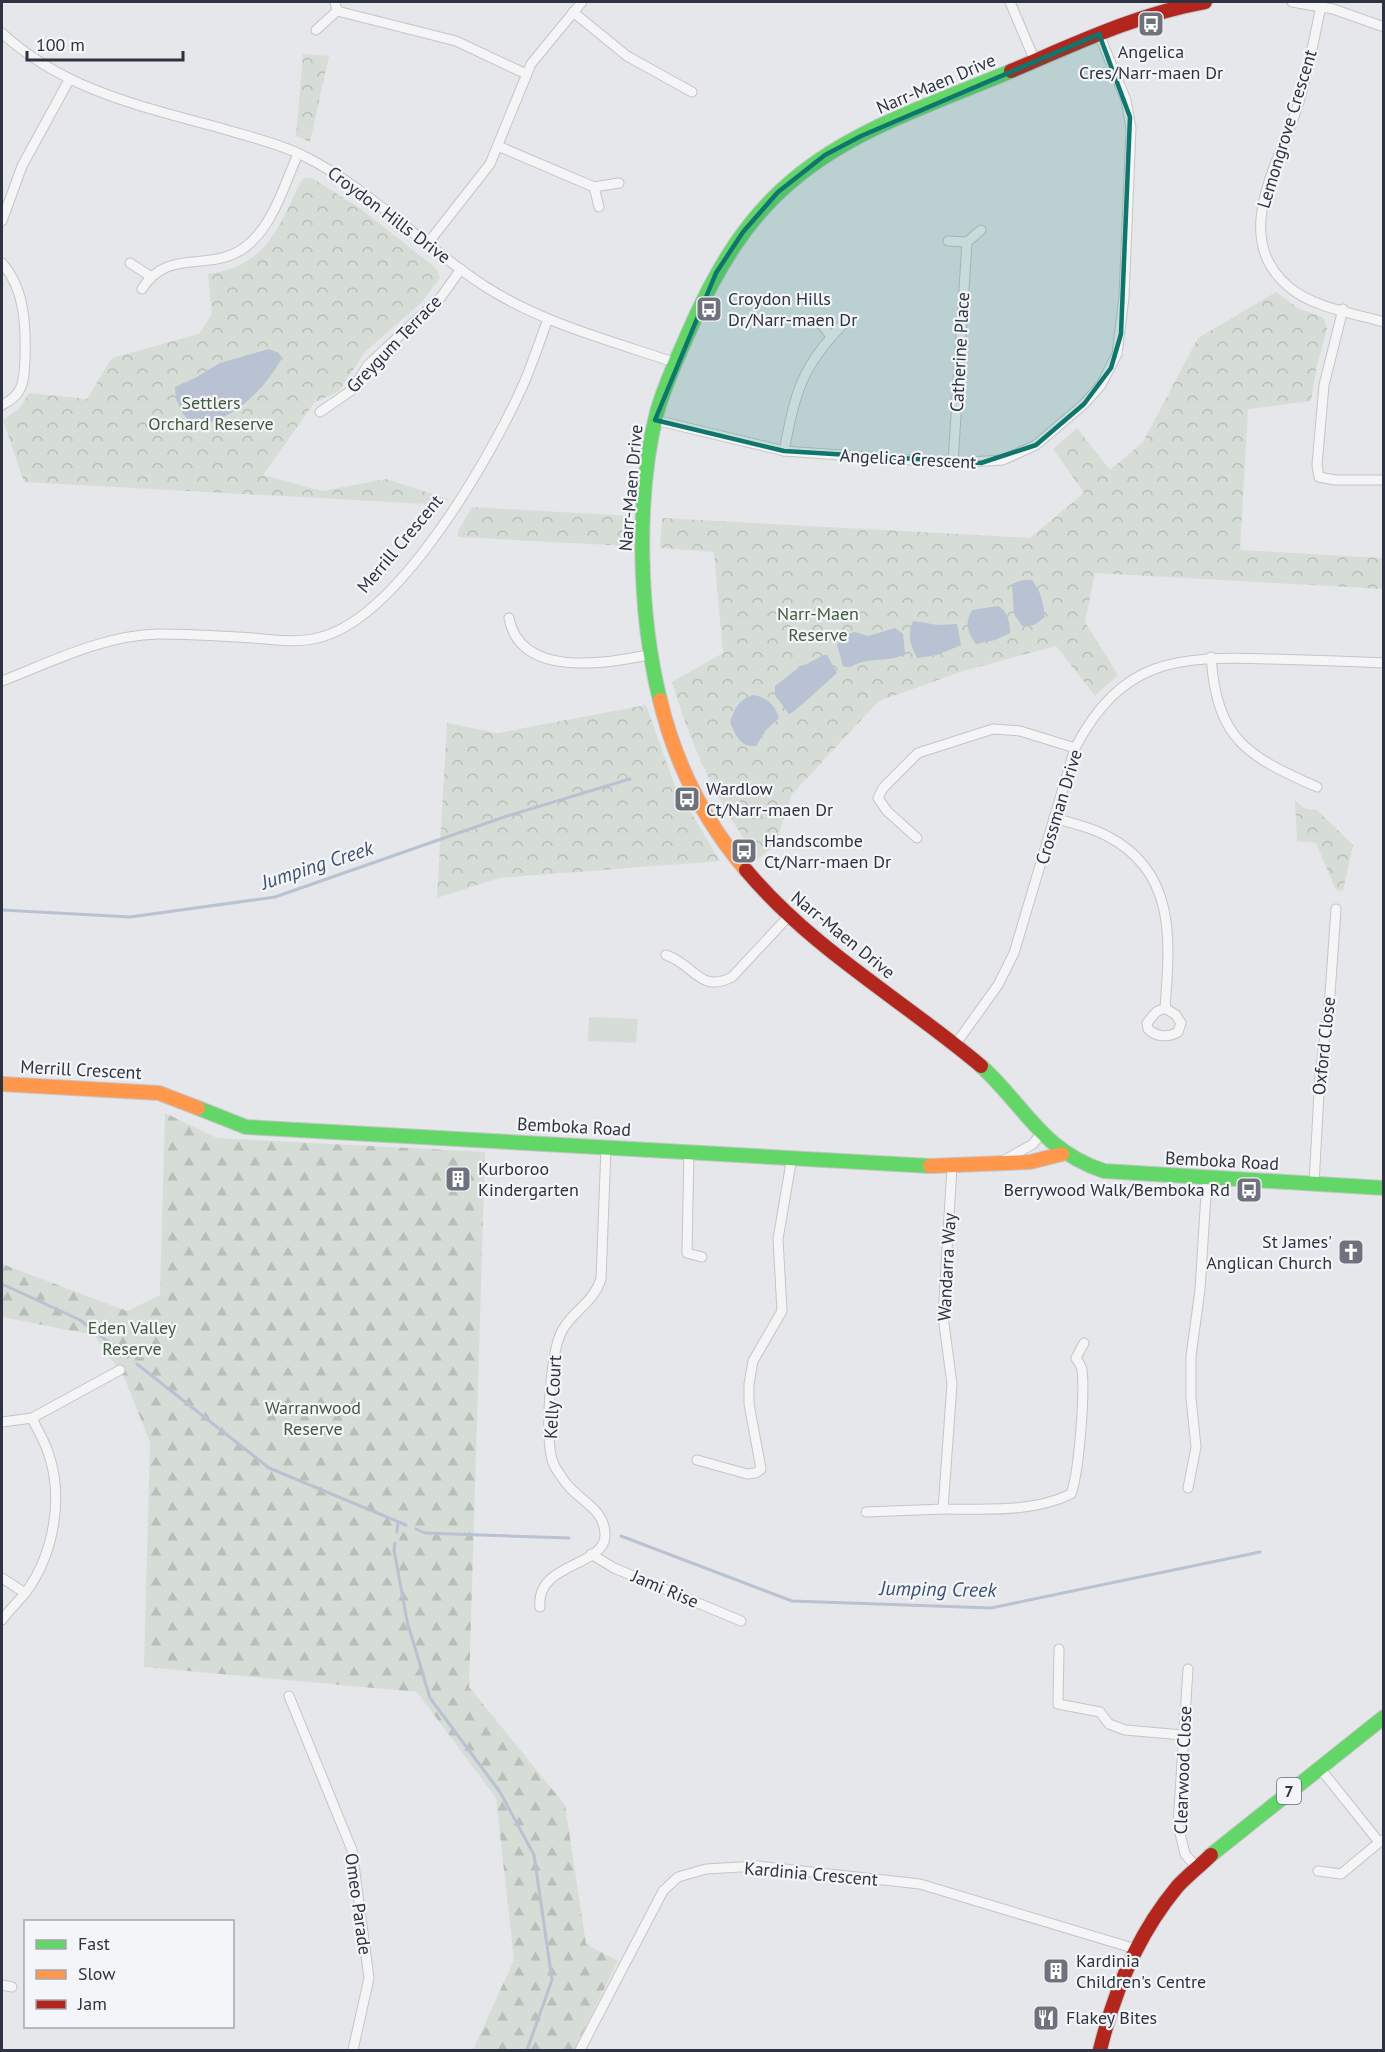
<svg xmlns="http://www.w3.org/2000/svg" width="1385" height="2052" viewBox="0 0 1385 2052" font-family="'PT Sans',sans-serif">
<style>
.forest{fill:url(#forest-firs)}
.park{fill:url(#park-crowns)}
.pitch{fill:#d6ddd6}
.water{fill:#b8c2d2}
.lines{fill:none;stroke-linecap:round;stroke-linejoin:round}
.stream{stroke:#b8c2d2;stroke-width:3}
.street-casing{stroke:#c4c5c8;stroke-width:11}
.fast-casing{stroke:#c4c5c8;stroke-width:16}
.slow-casing{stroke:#c4c5c8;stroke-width:16}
.jam-casing{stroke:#c4c5c8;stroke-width:16}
.street{stroke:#f5f5f6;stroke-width:9}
.fast{stroke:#63d668;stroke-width:14}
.slow{stroke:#ff974d;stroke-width:14}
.jam{stroke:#b3261e;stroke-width:14}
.marked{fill:#0f766e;fill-opacity:0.2;stroke:#0f766e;stroke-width:4.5;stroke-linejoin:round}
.labels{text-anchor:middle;stroke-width:4.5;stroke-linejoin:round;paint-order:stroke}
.shield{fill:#f4f5f8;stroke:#696d79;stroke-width:1.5}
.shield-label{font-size:16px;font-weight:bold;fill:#2e3342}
.poi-label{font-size:18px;fill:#2e3342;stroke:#f4f5f8;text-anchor:start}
.street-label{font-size:18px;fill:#2e3342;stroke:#f4f5f8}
.park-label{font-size:18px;fill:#405c3c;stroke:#f4f5f8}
.water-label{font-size:20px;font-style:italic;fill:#3c5072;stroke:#f4f5f8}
</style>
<defs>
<pattern id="forest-firs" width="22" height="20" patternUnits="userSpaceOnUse" patternTransform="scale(1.5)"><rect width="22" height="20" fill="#d6ddd6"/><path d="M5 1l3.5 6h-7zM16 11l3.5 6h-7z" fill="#b8beb9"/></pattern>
<pattern id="park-crowns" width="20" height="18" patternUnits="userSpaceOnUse" patternTransform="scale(1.5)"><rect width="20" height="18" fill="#d6ddd6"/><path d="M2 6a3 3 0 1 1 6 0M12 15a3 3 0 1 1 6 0" fill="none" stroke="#b8beb9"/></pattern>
</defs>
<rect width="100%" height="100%" fill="#e5e7ea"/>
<polygon class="forest" points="165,1113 217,1138 485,1152 469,1687 565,1805 586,1944 618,1961 574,2050 473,2050 514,1960 496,1798 417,1692 144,1667 150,1442 124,1377 94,1335 2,1317 2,1264 127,1311 160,1295"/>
<g class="park">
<polygon points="303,54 329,56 310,142 296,136"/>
<path d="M 305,178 L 312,178 L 361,209 L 437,269 L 440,278 L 421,303 L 365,352 L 339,391 L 314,403 L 263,475 L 322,491 L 386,479 L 448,499 L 444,505 L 24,482 L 3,420 L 20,408 L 29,393 L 87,399 L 112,358 L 199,334 L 212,314 L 208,274 C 266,267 279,227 301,181 Z"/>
<path d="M 1276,292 L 1298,308 L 1324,318 L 1327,329 L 1317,365 L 1311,401 L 1248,409 L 1240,550 L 1383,558 L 1383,589 L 1095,573 L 1085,622 L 1118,675 L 1095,696 L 1056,646 L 963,671 L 879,701 L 792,794 L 775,845 L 758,859 C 716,800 693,751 672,682 L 723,653 L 714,552 L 660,548 L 662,518 L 1030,538 L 1084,493 L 1053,449 L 1077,428 L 1110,470 L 1143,442 L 1198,338 Z"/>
<polygon points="472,507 630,516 629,546 458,537 458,531"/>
<polygon points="646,705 675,786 720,861 499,878 437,898 447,723 498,733"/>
<polygon points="1295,801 1306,809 1317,810 1353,845 1343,891 1336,890 1316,843 1297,841"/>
</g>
<polygon class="pitch" points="589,1017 638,1019 636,1043 588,1041"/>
<g class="water">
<path d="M 269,349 L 279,353 L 281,360 C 263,391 231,423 193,425 C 182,415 175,401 175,387 L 195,378 L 220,363 Z"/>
<path d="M 1023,580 L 1032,580 C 1041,591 1043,603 1045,617 L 1034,625 L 1022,626 L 1014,614 L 1012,584 Z"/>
<path d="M 998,606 C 1008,611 1010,623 1010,633 L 995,640 L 976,644 C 968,633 964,623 972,610 Z"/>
<path d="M 913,621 L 938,625 L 957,624 L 961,645 L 937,655 L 917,658 C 910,644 907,635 913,621 Z"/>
<path d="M 895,628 L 903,634 L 905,654 C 890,662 877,658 862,662 C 854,664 851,669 843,666 L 837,645 L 844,635 L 855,632 L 868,636 Z"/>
<path d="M 824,655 L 827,655 L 837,673 C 829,680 794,713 789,714 L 775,695 L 775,686 L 797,669 Z"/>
<path d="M 754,695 C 768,698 775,705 779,718 L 766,730 L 756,746 C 740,747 736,736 730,722 C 735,708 739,699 754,695 Z"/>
</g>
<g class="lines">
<g class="stream">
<polyline points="2,910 130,917 275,897 507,816 630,779"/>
<polyline points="2,1284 80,1320 128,1357"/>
<polyline points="137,1364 269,1468 406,1525"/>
<polyline points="416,1529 425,1533 569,1538"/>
<polyline points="397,1532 398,1522"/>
<polyline points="621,1536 792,1601 991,1608 1260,1552"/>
<polyline points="395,1543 394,1550 407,1621 430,1698 500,1792 534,1855 552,1980 527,2050"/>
</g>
<g class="street-casing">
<g id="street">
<polyline points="335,2 337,11 456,41 526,74"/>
<polyline points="1010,2 1035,61"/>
<polyline points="1292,2 1333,9 1384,27"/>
<path d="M 1321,6 C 1314,39 1308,73 1298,105 C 1280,162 1229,237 1289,287 C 1314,308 1353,313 1384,322"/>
<polyline points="573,12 627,56 692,92"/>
<polyline points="316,30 337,11"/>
<path d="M 2,33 C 65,91 144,107 224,129 C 250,137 277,143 302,155 C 371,189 422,246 486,287 C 544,324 612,341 676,363"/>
<polyline points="498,146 594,187"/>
<polyline points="599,207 594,187 619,183"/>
<polyline points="2,221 22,166 69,80"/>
<polyline points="948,241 967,242 981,230"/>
<polyline points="428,243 490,164 531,64 582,2"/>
<path d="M 2,263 C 25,289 26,326 25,359 C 24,370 25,381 19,391 C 15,398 8,402 2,405"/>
<polyline points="130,263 150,276"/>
<path d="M 142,289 C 168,247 209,273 244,248 C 273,227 284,185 298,154"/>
<polyline points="1343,309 1324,385 1317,465 1319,477 1335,480 1384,480"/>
<polyline points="819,320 831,337"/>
<polyline points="320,412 352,390 368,365 441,297 461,269"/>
<polyline points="655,420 784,451 953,463 1003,460 1036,445 1084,404 1101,385 1117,354 1124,297 1131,128 1126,100 1099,34"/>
<path d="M 784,451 C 796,390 801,367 846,321"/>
<polyline points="953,463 967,242"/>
<path d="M 509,618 C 520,678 605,664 648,655"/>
<path d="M 1211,657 C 1217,740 1247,756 1317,787"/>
<path d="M 2,681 C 51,662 104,635 158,634 C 189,634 221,636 253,638 C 274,640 296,643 317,638 C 398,621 492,455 524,383 C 533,362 540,340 548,319"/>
<path d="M 1054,818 C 1071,823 1091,827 1107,836 C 1177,872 1170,941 1165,1008 L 1176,1015 L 1181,1023 L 1178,1032 C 1168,1038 1156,1037 1148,1029 L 1147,1023 L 1156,1012 L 1165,1008"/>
<polyline points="917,838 887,811 878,798 883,788 918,753 993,729 1020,731 1075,748"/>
<path d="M 666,955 C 694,964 700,994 732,977 L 788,917"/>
<path d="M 955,1045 L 998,985 L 1014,953 L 1075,748 C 1122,659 1176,656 1268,659 C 1307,660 1345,661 1384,663"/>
<polyline points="689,1151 687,1253 702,1257"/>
<polyline points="1001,1162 1033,1144 1040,1135"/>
<path d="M 952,1167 L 943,1316 L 952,1384 L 943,1509 C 987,1509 1031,1513 1071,1494 C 1079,1473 1085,1393 1082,1370 C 1082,1366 1078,1362 1076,1358 L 1084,1343"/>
<polyline points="1314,1184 1320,1075 1330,994 1336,909"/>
<polyline points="2,1422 32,1418 120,1370"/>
<polyline points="697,1460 747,1474 756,1473 761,1469 749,1404 749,1384 753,1361 782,1311 778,1239 792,1157"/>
<polyline points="1188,1488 1196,1447 1191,1398 1191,1356 1200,1290 1207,1178"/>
<polyline points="866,1512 943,1509"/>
<polyline points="591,1554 614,1568 741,1621"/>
<polyline points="2,1578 25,1593"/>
<path d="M 540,1607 C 535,1563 604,1567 605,1536 C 606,1509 579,1501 566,1483 C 560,1475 552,1465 551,1455 C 546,1429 550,1350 563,1329 C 575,1309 593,1303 601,1279 L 606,1148"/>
<path d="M 2,1620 C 9,1610 18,1602 26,1592 C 54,1554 64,1497 48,1452 C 44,1440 37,1429 32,1418"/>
<polyline points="1059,1649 1058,1704 1100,1712 1109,1724 1125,1730 1183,1735"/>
<polyline points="1188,1669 1178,1825 1185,1854 1196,1867"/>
<polyline points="289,1696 352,1850 369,1978 353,2050"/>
<polyline points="1319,1767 1379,1842"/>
<polyline points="1318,1871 1341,1874 1382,1840"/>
<polyline points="2,1985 12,1987"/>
<polyline points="580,2050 663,1891 678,1877 706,1869 758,1866 920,1884 1136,1949"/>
</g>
</g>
<g class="fast-casing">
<g id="fast">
<path d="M 660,700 C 639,615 635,497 657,412 C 666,380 681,350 694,320 C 718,267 748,217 793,180 C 854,128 938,102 1011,71"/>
<path d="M 981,1066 C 1026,1107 1041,1150 1104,1171 L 1384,1188"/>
<polyline points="198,1108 246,1127 930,1166"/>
<polyline points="1211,1855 1384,1717"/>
</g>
</g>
<g class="slow-casing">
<g id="slow">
<path d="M 660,700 C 675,762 704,821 746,870"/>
<polyline points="2,1084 159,1093 198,1108"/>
<polyline points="930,1166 1030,1162 1062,1154"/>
</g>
</g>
<g class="jam-casing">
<g id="jam">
<path d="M 1011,71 C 1075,44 1137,14 1205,2"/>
<path d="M 746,870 C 813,950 903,1000 981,1066"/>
<path d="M 1100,2050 C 1114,1992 1138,1934 1177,1887 C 1187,1876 1200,1866 1211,1855"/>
</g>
</g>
<use href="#street" class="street"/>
<use href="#fast" class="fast"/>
<use href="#slow" class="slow"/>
<use href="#jam" class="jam"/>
</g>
<path class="marked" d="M 1099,34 L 1130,117 L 1121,334 L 1111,368 L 1084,404 L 1036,445 L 981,463 L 784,451 L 655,420 L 716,273 L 743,232 L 778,192 L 825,155 L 861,136 Z"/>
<defs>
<g id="bus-square" transform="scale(1.35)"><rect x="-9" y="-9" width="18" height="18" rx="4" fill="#6e727d" stroke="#f4f5f8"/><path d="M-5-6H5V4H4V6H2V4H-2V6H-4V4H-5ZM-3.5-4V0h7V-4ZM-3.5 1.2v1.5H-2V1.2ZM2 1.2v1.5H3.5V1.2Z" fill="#fff"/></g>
<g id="building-square" transform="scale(1.35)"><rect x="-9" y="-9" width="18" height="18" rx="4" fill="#6e727d" stroke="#f4f5f8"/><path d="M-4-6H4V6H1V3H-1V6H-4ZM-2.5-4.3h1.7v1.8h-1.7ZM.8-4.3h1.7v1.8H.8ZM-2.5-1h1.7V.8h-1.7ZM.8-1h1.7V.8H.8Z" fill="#fff"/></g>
<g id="church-square" transform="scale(1.35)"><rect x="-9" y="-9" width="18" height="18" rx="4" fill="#6e727d" stroke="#f4f5f8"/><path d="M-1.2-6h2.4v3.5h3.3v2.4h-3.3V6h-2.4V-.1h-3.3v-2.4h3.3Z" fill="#fff"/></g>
<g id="restaurant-square" transform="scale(1.35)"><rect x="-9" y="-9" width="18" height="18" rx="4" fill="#6e727d" stroke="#f4f5f8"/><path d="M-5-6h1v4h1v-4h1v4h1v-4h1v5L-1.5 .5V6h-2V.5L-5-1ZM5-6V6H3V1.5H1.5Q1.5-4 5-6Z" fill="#fff"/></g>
</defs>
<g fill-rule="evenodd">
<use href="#bus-square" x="1151" y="24"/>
<use href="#bus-square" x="709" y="309"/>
<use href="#bus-square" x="687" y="799"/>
<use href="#bus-square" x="744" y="851"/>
<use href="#building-square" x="458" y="1179"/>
<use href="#bus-square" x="1249" y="1190"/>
<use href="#church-square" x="1351" y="1252"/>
<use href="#building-square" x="1056" y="1971"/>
<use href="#restaurant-square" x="1046" y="2018"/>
</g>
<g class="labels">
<rect class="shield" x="1277" y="1778" width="24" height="26" rx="4.5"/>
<g class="shield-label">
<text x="1289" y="1797">7</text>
</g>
<g class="poi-label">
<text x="1151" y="58" text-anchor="middle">Angelica<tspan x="1151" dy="21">Cres/Narr-maen Dr</tspan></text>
<text x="728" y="305">Croydon Hills<tspan x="728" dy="21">Dr/Narr-maen Dr</tspan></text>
<text x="706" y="795">Wardlow<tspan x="706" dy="21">Ct/Narr-maen Dr</tspan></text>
<text x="764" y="847">Handscombe<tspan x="764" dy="21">Ct/Narr-maen Dr</tspan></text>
<text x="478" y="1175">Kurboroo<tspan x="478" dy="21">Kindergarten</tspan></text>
<text x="1230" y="1196" text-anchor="end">Berrywood Walk/Bemboka Rd</text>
<text x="1332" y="1248" text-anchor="end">St James'<tspan x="1332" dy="21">Anglican Church</tspan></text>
<text x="1076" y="1967">Kardinia<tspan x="1076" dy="21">Children's Centre</tspan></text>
<text x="1066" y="2024">Flakey Bites</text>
</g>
<g class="street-label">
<text transform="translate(936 84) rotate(-23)" y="6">Narr-Maen Drive</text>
<text transform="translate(1287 129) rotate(-73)" y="6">Lemongrove Crescent</text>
<text transform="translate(389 215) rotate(37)" y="6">Croydon Hills Drive</text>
<text transform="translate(394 344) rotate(-46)" y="6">Greygum Terrace</text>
<text transform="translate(960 352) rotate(-87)" y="6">Catherine Place</text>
<text transform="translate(908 459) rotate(3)" y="6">Angelica Crescent</text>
<text transform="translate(631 488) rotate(-85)" y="6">Narr-Maen Drive</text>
<text transform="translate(400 544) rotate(-50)" y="6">Merrill Crescent</text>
<text transform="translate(1059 807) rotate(-73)" y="6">Crossman Drive</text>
<text transform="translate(843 935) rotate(39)" y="6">Narr-Maen Drive</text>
<text transform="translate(1324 1046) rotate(-84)" y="6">Oxford Close</text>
<text transform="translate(81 1070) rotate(3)" y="6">Merrill Crescent</text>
<text transform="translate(574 1127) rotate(3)" y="6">Bemboka Road</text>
<text transform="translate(1222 1161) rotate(3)" y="6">Bemboka Road</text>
<text transform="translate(947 1267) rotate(-87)" y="6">Wandarra Way</text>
<text transform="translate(553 1397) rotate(-87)" y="6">Kelly Court</text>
<text transform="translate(665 1589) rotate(23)" y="6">Jami Rise</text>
<text transform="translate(1183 1770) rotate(-88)" y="6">Clearwood Close</text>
<text transform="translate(811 1874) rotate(5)" y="6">Kardinia Crescent</text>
<text transform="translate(358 1904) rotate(82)" y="6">Omeo Parade</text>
</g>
<g class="park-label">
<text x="211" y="409">Settlers<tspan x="211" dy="21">Orchard Reserve</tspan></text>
<text x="818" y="620">Narr-Maen<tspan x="818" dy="21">Reserve</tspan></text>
<text x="132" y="1334">Eden Valley<tspan x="132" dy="21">Reserve</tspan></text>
<text x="313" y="1414">Warranwood<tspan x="313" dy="21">Reserve</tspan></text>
</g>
<g class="water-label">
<text transform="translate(317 865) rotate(-18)" y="7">Jumping Creek</text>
<text transform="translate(938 1589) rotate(1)" y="7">Jumping Creek</text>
</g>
</g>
<rect width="1385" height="2052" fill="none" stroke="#2e3342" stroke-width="6"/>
<rect x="24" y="1920" width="210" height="108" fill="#f4f5f8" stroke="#a5a7af" stroke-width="1.5"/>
<rect x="36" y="1940" width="30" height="9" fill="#63d668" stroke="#a5a7af" stroke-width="1.5"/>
<text x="78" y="1950" font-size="18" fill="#2e3342">Fast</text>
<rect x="36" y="1970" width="30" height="9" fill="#ff974d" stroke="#a5a7af" stroke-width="1.5"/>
<text x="78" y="1980" font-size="18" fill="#2e3342">Slow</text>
<rect x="36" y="2000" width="30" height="9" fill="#b3261e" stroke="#a5a7af" stroke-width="1.5"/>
<text x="78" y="2010" font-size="18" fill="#2e3342">Jam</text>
<path d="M27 51v9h156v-9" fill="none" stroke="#2e3342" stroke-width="3"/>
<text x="36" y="51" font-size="18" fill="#2e3342" stroke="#f4f5f8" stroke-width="4.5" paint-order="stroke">100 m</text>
</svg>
